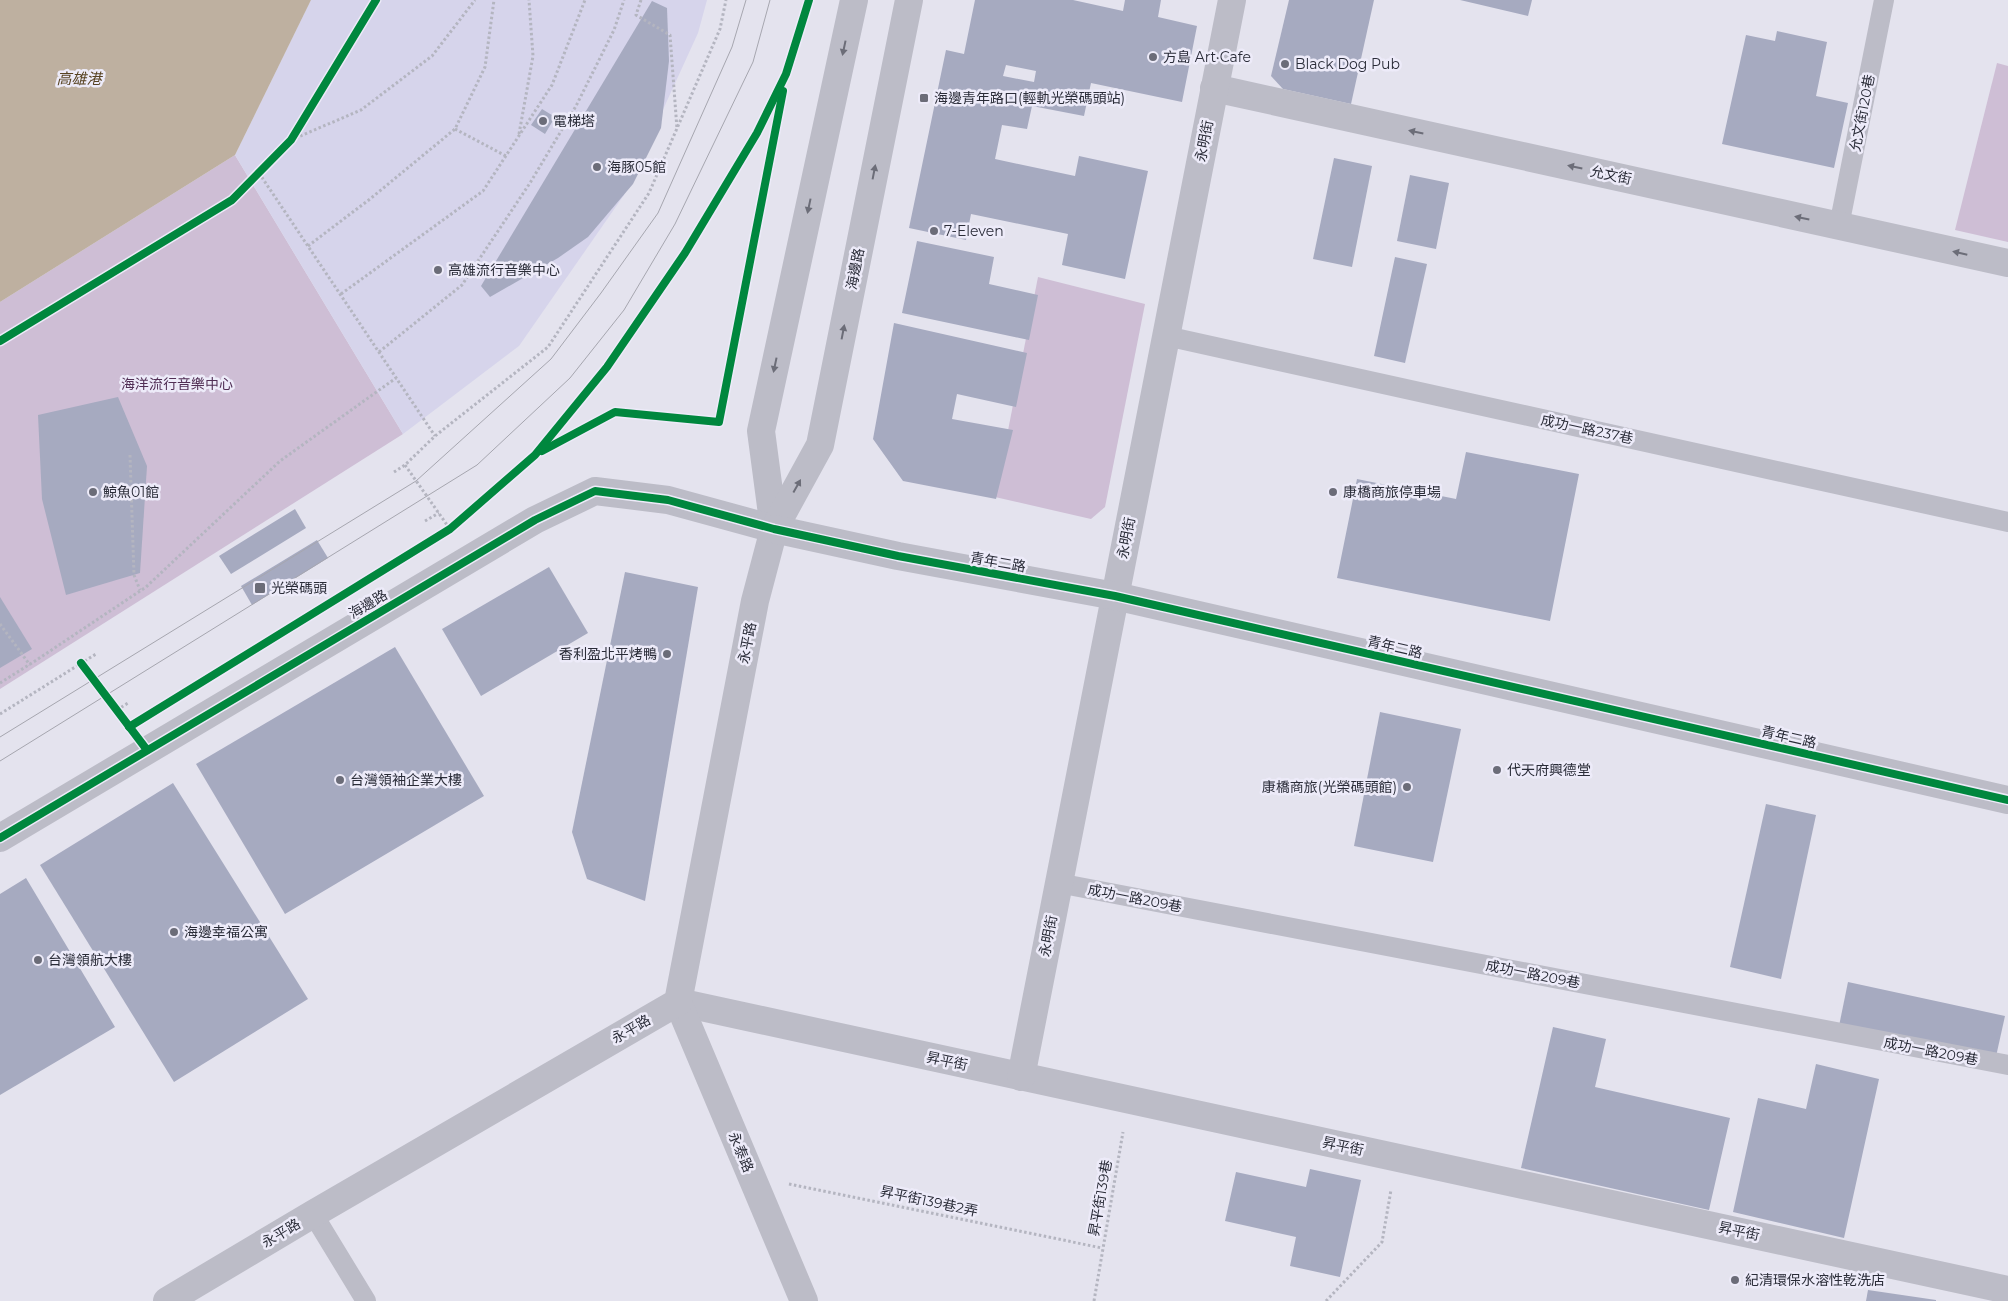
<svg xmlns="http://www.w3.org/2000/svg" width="2008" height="1301" viewBox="0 0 2008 1301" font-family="Montserrat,'Noto Sans TC',sans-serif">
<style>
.green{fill:#cebed5}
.plaza{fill:#d6d4eb}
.water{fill:#beb0a0}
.building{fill:#a6aac0;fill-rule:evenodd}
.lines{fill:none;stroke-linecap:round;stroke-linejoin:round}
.path{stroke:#b4b5c0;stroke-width:3;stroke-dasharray:2.5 2.5;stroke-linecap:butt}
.service{stroke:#bcbcc7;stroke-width:20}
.minor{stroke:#bcbcc7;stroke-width:28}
.tertiary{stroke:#bcbcc7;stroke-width:28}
.tram{stroke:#a6a6af;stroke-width:1}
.cycleway-casing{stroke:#edebf9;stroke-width:11}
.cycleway{stroke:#00873e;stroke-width:8}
.oneway{fill:#6c6d78}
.poi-dot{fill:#6b6c78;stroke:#edebf9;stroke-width:2}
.labels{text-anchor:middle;stroke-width:5;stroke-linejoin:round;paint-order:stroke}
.poi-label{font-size:14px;fill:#2a2c38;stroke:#edebf9;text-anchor:start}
.street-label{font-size:14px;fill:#2a2c38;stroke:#edebf9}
.park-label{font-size:14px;fill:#512f55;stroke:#edebf9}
.water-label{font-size:15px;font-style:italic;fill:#574221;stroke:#edebf9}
</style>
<rect width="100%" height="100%" fill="#e4e3ee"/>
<g class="green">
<polygon points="1997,63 2008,66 2008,242 1955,230"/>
<polygon points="235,155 403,434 0,689 0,302"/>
<polygon points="1038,277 1145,304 1105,507 1091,519 995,497"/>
</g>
<polygon class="plaza" points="311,0 707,0 698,33 624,195 519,346 403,434 235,155"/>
<polygon class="water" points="0,0 311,0 235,155 0,302"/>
<g class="building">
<path d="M 975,0 L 1073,0 L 1123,11 L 1125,0 L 1161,0 L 1158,17 L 1197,26 L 1182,102 L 1091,83 L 1084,116 L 1032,106 L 1027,129 L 1002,125 L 995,159 L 1075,176 L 1079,156 L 1148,171 L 1125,279 L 1062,265 L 1068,234 L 971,214 L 966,240 L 909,228 L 946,50 L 964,54 ZM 1006,65 L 1036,71 L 1034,82 L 1003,76 Z"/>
<polygon points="1289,0 1374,0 1351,104 1283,89 1271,76"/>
<polygon points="1460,0 1532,0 1528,16"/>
<polygon points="652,1 667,8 669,61 661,128 633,184 588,237 558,258 490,297 481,286"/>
<polygon points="1777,31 1827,42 1816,96 1848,103 1834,168 1722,144 1746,35 1775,41"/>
<polygon points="542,109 555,117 545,134 531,125"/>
<polygon points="1334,158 1372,166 1352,267 1313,259"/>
<polygon points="1410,175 1449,183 1436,249 1397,241"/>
<polygon points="917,241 994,257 989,284 1038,295 1029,340 902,313"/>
<polygon points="1395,257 1427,264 1405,363 1374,356"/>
<polygon points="894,323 1027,353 1016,407 957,394 952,419 1013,430 996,499 903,481 873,439"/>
<polygon points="118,397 147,466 140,573 66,595 42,499 38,415"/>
<polygon points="1466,452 1579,474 1550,621 1337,578 1357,479 1456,499"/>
<polygon points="295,509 306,528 231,574 219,556"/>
<polygon points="317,540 328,558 252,605 241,586"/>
<polygon points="549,567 588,633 481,696 442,629"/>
<polygon points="625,572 698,587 645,901 587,879 572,832"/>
<polygon points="0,597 32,649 0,668"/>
<polygon points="395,647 484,796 285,914 196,764"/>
<polygon points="1380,712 1461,729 1433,862 1354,846"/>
<polygon points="173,783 308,999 174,1082 40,865"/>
<polygon points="1766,804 1816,815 1781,979 1730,967"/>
<polygon points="26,878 115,1027 0,1095 0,894"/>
<polygon points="1848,982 2005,1016 1995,1061 1839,1026"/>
<polygon points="1553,1027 1606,1039 1595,1087 1730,1118 1709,1210 1521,1168"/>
<polygon points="1816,1064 1879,1079 1844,1238 1733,1212 1758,1098 1806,1109"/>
<polygon points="1310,1169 1361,1180 1340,1277 1290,1266 1296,1237 1225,1221 1236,1172 1306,1187"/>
<polygon points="1868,1290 1936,1300 1936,1301 1866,1301"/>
</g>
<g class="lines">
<g class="path">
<polyline points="641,0 636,15 670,35 677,129"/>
<polyline points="455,129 506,156"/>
<polyline points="519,134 533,56 529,0"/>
<polyline points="291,140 361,110 432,56 475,0"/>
<polyline points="259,173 435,436"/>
<polyline points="308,246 370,199 455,129 485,67 494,0"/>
<polyline points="341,294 483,191 552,85 585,0"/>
<polyline points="379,352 462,285 530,183 576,106 614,30 624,0"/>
<polyline points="130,455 134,575 140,590"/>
<polyline points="405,465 452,532"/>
<polyline points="394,472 405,465 435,436 548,347 649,193 720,29 726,0"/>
<polyline points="425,521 439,513"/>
<polyline points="0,624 30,665"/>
<polyline points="0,683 35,661 146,587 280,461 396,378"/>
<polyline points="117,710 128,703"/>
<polyline points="0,714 96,654"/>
<polyline points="789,1184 1102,1248"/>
<polyline points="1094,1301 1123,1132"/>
<polyline points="1326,1301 1382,1242 1391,1190"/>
</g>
<g class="service">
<polyline points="1839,226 1884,0"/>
<polyline points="1166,336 2008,522"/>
<polyline points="1058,883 2008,1065"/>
<polyline points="313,1214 366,1301"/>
</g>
<g class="minor">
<polyline points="1214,88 2008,263"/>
<polyline points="774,529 761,431 854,0"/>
<polyline points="0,838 535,520 595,491 668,500 774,529"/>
<polyline points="678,1002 2008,1290"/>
<polyline points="678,1002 804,1301"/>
<polyline points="1021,1077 1232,0"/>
<polyline points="167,1301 313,1214 678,1002 755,601 774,529 820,445 909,0"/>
</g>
<polyline class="tertiary" points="774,529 898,556 1115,596 2008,800"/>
<g class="tram">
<polyline points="0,737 416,481 551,359 601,293 658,213 732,47 746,0"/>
<polyline points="0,761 477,465 570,378 624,310 675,224 753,62 770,0"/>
</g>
<g class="cycleway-casing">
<g id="cycleway">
<polyline points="0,341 232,200 291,140 376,0"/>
<polyline points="542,451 615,412 719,422 783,91"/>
<polyline points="81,663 147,750"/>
<polyline points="129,727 450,529 535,455 607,367 685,253 757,133 786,74 809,0"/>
<polyline points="0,838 535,520 595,491 668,500 774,529 898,556 1115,596 2008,800"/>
</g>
</g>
<use href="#cycleway" class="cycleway"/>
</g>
<defs><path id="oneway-solid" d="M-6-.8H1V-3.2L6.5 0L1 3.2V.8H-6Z" transform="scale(1.25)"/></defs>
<g class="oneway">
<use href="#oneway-solid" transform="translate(844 48) rotate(102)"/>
<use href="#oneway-solid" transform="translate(1416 132) rotate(-168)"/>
<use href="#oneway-solid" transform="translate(1575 167) rotate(-168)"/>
<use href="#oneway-solid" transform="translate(874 172) rotate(-79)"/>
<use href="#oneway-solid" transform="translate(809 206) rotate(102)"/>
<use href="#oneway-solid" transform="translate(1802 218) rotate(-168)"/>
<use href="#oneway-solid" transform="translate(1960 253) rotate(-167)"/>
<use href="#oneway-solid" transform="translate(843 332) rotate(-79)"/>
<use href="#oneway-solid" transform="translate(775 365) rotate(102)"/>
<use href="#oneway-solid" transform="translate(797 486) rotate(-61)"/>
</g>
<g class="poi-dot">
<circle cx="1153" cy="57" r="5"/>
<circle cx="1285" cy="64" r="5"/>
<rect x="919" y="93" width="10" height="10" rx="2.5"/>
<circle cx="543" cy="121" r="5"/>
<circle cx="597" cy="167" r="5"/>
<circle cx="934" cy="231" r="5"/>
<circle cx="438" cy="270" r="5"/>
<circle cx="93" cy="492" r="5"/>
<circle cx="1333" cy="492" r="5"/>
<rect x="254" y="582" width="12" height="12" rx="2.5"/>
<circle cx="667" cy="654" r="5"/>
<circle cx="1497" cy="770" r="5"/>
<circle cx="340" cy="780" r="5"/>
<circle cx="1407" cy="787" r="5"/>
<circle cx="174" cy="932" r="5"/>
<circle cx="38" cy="960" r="5"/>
<circle cx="1735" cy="1280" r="5"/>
</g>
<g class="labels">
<g class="poi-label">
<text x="1163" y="62">方島 Art·Cafe</text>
<text x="1295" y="69">Black Dog Pub</text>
<text x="934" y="103">海邊青年路口(輕軌光榮碼頭站)</text>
<text x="553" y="126">電梯塔</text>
<text x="607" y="172">海豚05館</text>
<text x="944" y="236">7-Eleven</text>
<text x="448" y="275">高雄流行音樂中心</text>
<text x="103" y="497">鯨魚01館</text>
<text x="1343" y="497">康橋商旅停車場</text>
<text x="271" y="593">光榮碼頭</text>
<text x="657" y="659" text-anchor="end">香利盈北平烤鴨</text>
<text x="1507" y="775">代天府興德堂</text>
<text x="350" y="785">台灣領袖企業大樓</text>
<text x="1397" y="792" text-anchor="end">康橋商旅(光榮碼頭館)</text>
<text x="184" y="937">海邊幸福公寓</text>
<text x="48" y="965">台灣領航大樓</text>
<text x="1745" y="1285">紀清環保水溶性乾洗店</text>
</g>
<g class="street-label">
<text transform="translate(1862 113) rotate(-79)" y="5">允文街120巷</text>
<text transform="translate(1204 141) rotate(-79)" y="5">永明街</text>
<text transform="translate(1611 175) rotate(12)" y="5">允文街</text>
<text transform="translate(855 269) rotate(-79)" y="5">海邊路</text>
<text transform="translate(1587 429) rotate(12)" y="5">成功一路237巷</text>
<text transform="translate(1126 538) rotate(-79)" y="5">永明街</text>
<text transform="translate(998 562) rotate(10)" y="5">青年二路</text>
<text transform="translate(368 604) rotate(-31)" y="5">海邊路</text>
<text transform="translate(747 643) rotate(-79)" y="5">永平路</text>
<text transform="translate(1395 647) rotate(13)" y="5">青年二路</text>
<text transform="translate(1789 737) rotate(13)" y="5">青年二路</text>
<text transform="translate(1135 898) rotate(11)" y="5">成功一路209巷</text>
<text transform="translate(1048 936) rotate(-79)" y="5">永明街</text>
<text transform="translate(1533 974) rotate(11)" y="5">成功一路209巷</text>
<text transform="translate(631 1029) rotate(-30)" y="5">永平路</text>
<text transform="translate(1931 1051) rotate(11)" y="5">成功一路209巷</text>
<text transform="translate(947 1061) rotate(12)" y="5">昇平街</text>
<text transform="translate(1343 1146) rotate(12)" y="5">昇平街</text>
<text transform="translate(741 1152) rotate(67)" y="5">永泰路</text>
<text transform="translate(1100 1198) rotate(-80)" y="5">昇平街139巷</text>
<text transform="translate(929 1201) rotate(12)" y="5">昇平街139巷2弄</text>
<text transform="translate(1739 1231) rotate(12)" y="5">昇平街</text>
<text transform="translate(281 1233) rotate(-31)" y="5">永平路</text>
</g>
<g class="park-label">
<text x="177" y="389">海洋流行音樂中心</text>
</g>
<g class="water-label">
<text x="79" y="84">高雄港</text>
</g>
</g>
</svg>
